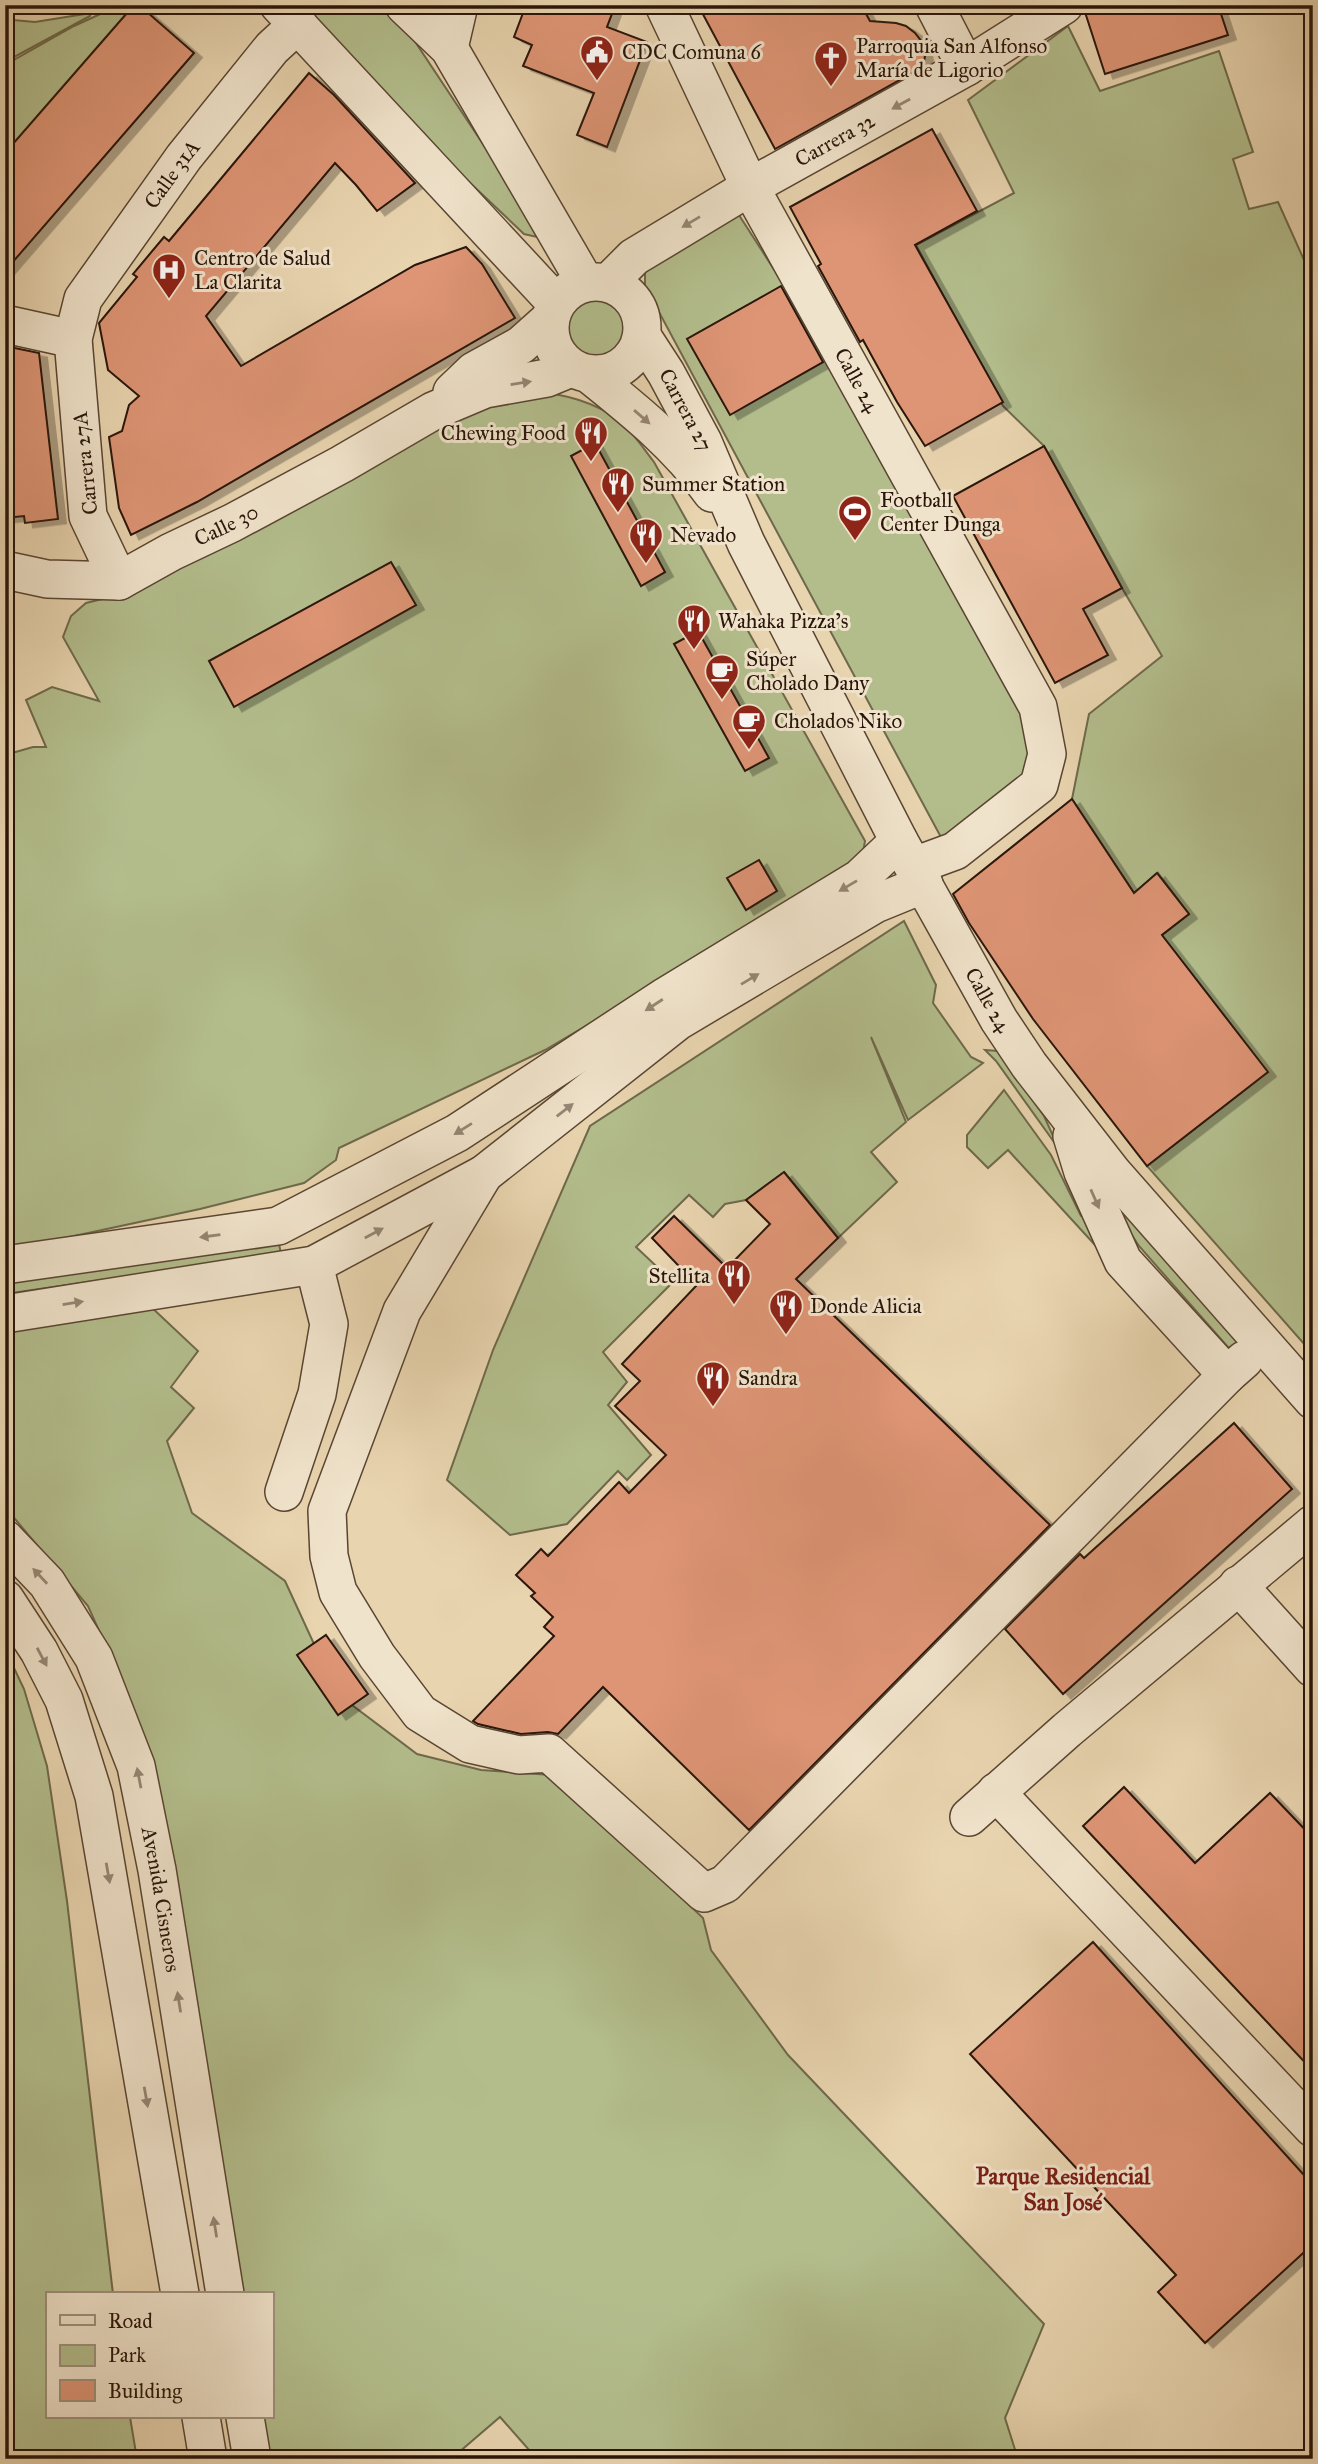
<svg xmlns="http://www.w3.org/2000/svg" width="1318" height="2464" viewBox="0 0 1318 2464" font-family="'IM FELL Great Primer',serif">
<style>
.green{fill:#b3bd8c;stroke:#6e694a;stroke-width:2}
.building{fill:#de9575;stroke:#291509;stroke-width:2;filter:url(#shadow)}
.lines{fill:none;stroke-linecap:round;stroke-linejoin:round}
.minor-casing{stroke:#594532;stroke-width:40}
.minor{stroke:#f0e3cb;stroke-width:37}
.oneway{fill:#968674}
.labels{text-anchor:middle;stroke-width:6;stroke-linejoin:round;paint-order:stroke}
.poi-label{font-size:21px;fill:#291509;stroke:#f0e3cb;text-anchor:start}
.street-label{font-size:21px;fill:#291509;stroke:#f0e3cb}
.neighbourhood-label{font-size:23px;font-weight:bold;fill:#7a1f14;stroke:#f0e3cb}
</style>
<defs>
<filter id="shadow"><feDropShadow dx="8" dy="4.5" stdDeviation="0" flood-color="#0004"/></filter>
</defs>
<rect width="100%" height="100%" fill="#e8d4af"/>
<filter id="stains"><feTurbulence type="fractalNoise" baseFrequency=".00286" numOctaves="4"/><feColorMatrix values="0 0 0 0 .2 0 0 0 0 .09 0 0 0 0 .02 0 0 0 .5 -.17"/></filter>
<radialGradient id="worn" r=".72"><stop offset=".6" stop-color="#630" stop-opacity="0"/><stop offset="1" stop-color="#630" stop-opacity=".3"/></radialGradient>
<g class="green">
<polygon points="120,5 134,5 5,153 5,65 74,26"/>
<polygon points="303,5 379,5 402,22 542,233 537,237 524,234 449,163"/>
<polygon points="91,13 90,16 5,62 5,24 13,20 35,22"/>
<polygon points="1068,26 1100,91 1219,51 1253,152 1233,159 1249,209 1278,202 1313,280 1313,1354 1147,1166 1161,936 1189,914 1158,873 1134,893 1072,799 1089,714 1162,656 1122,588 1044,446 1003,406 916,245 1014,193 968,100"/>
<polygon points="737,212 784,285 1029,724 1034,769 943,841 645,286 645,264"/>
<circle cx="595" cy="327" r="31"/>
<path d="M 529,390 C 561,394 597,401 622,423 C 634,434 644,449 654,462 L 865,841 L 861,864 L 545,1050 L 339,1148 L 336,1160 L 304,1183 L 200,1209 L 18,1248 L 5,1248 L 5,755 L 33,747 L 46,747 L 26,700 L 52,687 L 99,701 L 63,637 L 71,616 L 86,603 L 123,594 L 473,403 Z"/>
<polygon points="904,921 936,985 933,1003 971,1057 983,1063 908,1120 871,1037 906,1122 871,1152 897,1182 838,1238 784,1172 746,1200 725,1204 713,1217 689,1195 636,1247 673,1282 603,1352 627,1382 608,1405 651,1455 627,1480 618,1471 567,1524 510,1535 447,1480 493,1350 590,1126"/>
<polygon points="985,1050 998,1051 1044,1116 1059,1149 996,1061"/>
<polygon points="1004,1090 1051,1155 1081,1216 1094,1219 1117,1269 1008,1150 988,1168 967,1147 967,1135"/>
<polygon points="1098,1183 1237,1341 1237,1349 1234,1354 1139,1246"/>
<polygon points="279,1244 281,1254 5,1294 5,1282"/>
<polygon points="148,1304 198,1351 171,1387 194,1408 167,1441 192,1513 285,1581 314,1644 352,1705 417,1754 481,1770 552,1775 703,1918 711,1950 788,2055 1044,2324 1005,2418 1018,2459 537,2459 500,2417 451,2459 265,2459 256,2417 271,2417 271,2294 236,2294 123,1684 88,1606 5,1507 5,1333"/>
<polygon points="5,1649 24,1689 47,1766 67,1901 113,2294 47,2294 47,2417 130,2417 137,2459 5,2459"/>
</g>
<g class="building">
<polygon points="134,5 139,5 194,53 5,271 5,153"/>
<polygon points="526,5 597,5 613,11 607,27 647,42 607,147 577,135 594,93 523,66 532,45 514,37"/>
<polygon points="698,5 861,5 870,21 896,23 906,26 915,33 922,42 925,56 923,67 775,149"/>
<polygon points="1085,5 1218,5 1228,35 1105,74 1084,9"/>
<polygon points="309,73 334,95 415,183 377,211 356,185 335,163 206,316 241,366 415,265 466,247 482,264 515,318 197,502 131,535 119,508 109,437 122,431 129,405 139,396 108,370 99,323 137,277 133,274 164,237 169,241"/>
<polygon points="932,129 977,211 915,245 1003,402 925,446 897,402 863,340 860,342 818,266 821,264 790,207"/>
<polygon points="781,286 823,362 730,415 687,339"/>
<polygon points="5,346 39,353 58,519 25,523 24,516 5,518"/>
<polygon points="595,443 665,572 641,586 571,456"/>
<polygon points="1044,446 1122,588 1083,609 1108,655 1055,683 953,496"/>
<polygon points="391,562 416,605 234,707 209,661"/>
<polygon points="698,631 769,758 745,771 674,644"/>
<polygon points="1072,799 1134,893 1157,873 1189,914 1162,935 1268,1072 1147,1166 1033,1019 969,923 953,894"/>
<polygon points="759,860 777,891 746,910 727,878"/>
<polygon points="784,1172 838,1238 796,1279 1050,1525 749,1830 603,1687 558,1734 548,1732 521,1734 478,1724 473,1721 554,1636 544,1627 553,1617 531,1596 535,1593 516,1575 541,1549 548,1556 619,1482 629,1493 666,1455 615,1406 640,1381 622,1364 697,1285 652,1238 674,1216 727,1268 770,1224 746,1200"/>
<polygon points="1234,1423 1292,1489 1063,1694 1005,1629 1080,1554 1084,1558"/>
<polygon points="326,1635 368,1694 338,1715 297,1655"/>
<polygon points="1124,1787 1195,1863 1270,1793 1313,1838 1313,2071 1083,1826"/>
<polygon points="1093,1942 1313,2185 1313,2244 1205,2343 1158,2292 1176,2275 970,2054"/>
</g>
<g class="lines">
<g class="minor-casing">
<g id="minor">
<polyline points="279,5 556,303"/>
<polyline points="404,5 449,48 585,282"/>
<path id="s1" d="M 664,5 L 750,187 L 1038,707 L 1047,754 L 1039,785 L 955,851 L 914,866"/>
<polyline points="934,5 966,67"/>
<polyline points="449,48 459,5"/>
<circle cx="596" cy="328" r="46"/>
<path id="s2" d="M 609,282 L 634,257 L 750,187 L 966,67 L 1064,5"/>
<polyline points="5,324 73,339"/>
<path id="s3" d="M 642,336 L 666,373 L 703,442 L 746,543 L 899,841 L 999,1020 L 1029,1065 L 1113,1173 L 1313,1400"/>
<path d="M 589,374 C 634,410 678,445 712,493"/>
<polyline points="452,392 474,371 521,345 549,320"/>
<path id="s4" d="M 5,570 L 47,579 L 119,581 L 171,552 L 232,523 L 342,464 L 433,411 L 485,389 L 547,378 L 571,368"/>
<path id="s5" d="M 119,581 L 88,516 L 73,339 L 83,299 L 184,157 L 272,48 L 298,24"/>
<polyline points="1072,1136 1083,1172 1123,1261 1227,1375 1244,1360"/>
<polyline points="484,1174 402,1311 327,1511 329,1556 338,1592 377,1656 420,1713 470,1744 519,1755 549,1753 704,1893 725,1884 1227,1375"/>
<polyline points="5,1265 278,1226 457,1133 666,996 860,878 899,841"/>
<polyline points="5,1314 314,1265 484,1174 678,1021 875,904 924,884"/>
<polyline points="284,1492 317,1394 329,1324 314,1265"/>
<path id="s6" d="M 5,1539 L 47,1583 L 94,1658 L 136,1766 L 157,1870 L 225,2294"/>
<polyline points="1238,1585 1313,1668"/>
<polyline points="5,1599 39,1651 64,1700 94,1796 180,2294"/>
<polyline points="996,1792 1313,2128"/>
<polyline points="969,1817 1067,1730 1313,1524"/>
<polyline points="201,2417 208,2459"/>
<polyline points="245,2417 252,2459"/>
</g>
</g>
<use href="#minor" class="minor"/>
</g>
<defs><path id="oneway-solid" d="M-6-.8H1V-3.2L6.5 0L1 3.2V.8H-6Z" transform="scale(1.75)"/></defs>
<g class="oneway">
<use href="#oneway-solid" transform="translate(901 104) rotate(151)"/>
<use href="#oneway-solid" transform="translate(691 222) rotate(149)"/>
<use href="#oneway-solid" transform="translate(521 383) rotate(-9)"/>
<use href="#oneway-solid" transform="translate(642 417) rotate(41)"/>
<use href="#oneway-solid" transform="translate(848 886) rotate(149)"/>
<use href="#oneway-solid" transform="translate(750 979) rotate(-31)"/>
<use href="#oneway-solid" transform="translate(654 1005) rotate(147)"/>
<use href="#oneway-solid" transform="translate(565 1110) rotate(-38)"/>
<use href="#oneway-solid" transform="translate(463 1129) rotate(148)"/>
<use href="#oneway-solid" transform="translate(1095 1199) rotate(66)"/>
<use href="#oneway-solid" transform="translate(374 1233) rotate(-28)"/>
<use href="#oneway-solid" transform="translate(210 1236) rotate(172)"/>
<use href="#oneway-solid" transform="translate(73 1303) rotate(-9)"/>
<use href="#oneway-solid" transform="translate(40 1576) rotate(-133)"/>
<use href="#oneway-solid" transform="translate(42 1657) rotate(62)"/>
<use href="#oneway-solid" transform="translate(139 1778) rotate(-101)"/>
<use href="#oneway-solid" transform="translate(108 1873) rotate(80)"/>
<use href="#oneway-solid" transform="translate(179 2002) rotate(-99)"/>
<use href="#oneway-solid" transform="translate(146 2097) rotate(80)"/>
<use href="#oneway-solid" transform="translate(215 2227) rotate(-99)"/>
</g>
<defs>
<g id="civic-pin" transform="scale(1.75)"><path d="M0 17L-7.5 6A9.5 9.5 0 1 1 7.5 6Z" fill="#8f2418" stroke="#f0e3cb"/><path d="M-.6-6.5H3V-4.5H.6V-3L4-1V1h2V6H-6V1h2V-1L-.6-3ZM-1.2 2.5V6h2.4V2.5Z" fill="#fff"/></g>
<g id="church-pin" transform="scale(1.75)"><path d="M0 17L-7.5 6A9.5 9.5 0 1 1 7.5 6Z" fill="#8f2418" stroke="#f0e3cb"/><path d="M-1.2-6h2.4v3.5h3.3v2.4h-3.3V6h-2.4V-.1h-3.3v-2.4h3.3Z" fill="#fff"/></g>
<g id="hospital-pin" transform="scale(1.75)"><path d="M0 17L-7.5 6A9.5 9.5 0 1 1 7.5 6Z" fill="#8f2418" stroke="#f0e3cb"/><path d="M-5-5h3v3.5h4V-5h3V5h-3V1.5h-4V5h-3Z" fill="#fff"/></g>
<g id="restaurant-pin" transform="scale(1.75)"><path d="M0 17L-7.5 6A9.5 9.5 0 1 1 7.5 6Z" fill="#8f2418" stroke="#f0e3cb"/><path d="M-5-6h1v4h1v-4h1v4h1v-4h1v5L-1.5 .5V6h-2V.5L-5-1ZM5-6V6H3V1.5H1.5Q1.5-4 5-6Z" fill="#fff"/></g>
<g id="stadium-pin" transform="scale(1.75)"><path d="M0 17L-7.5 6A9.5 9.5 0 1 1 7.5 6Z" fill="#8f2418" stroke="#f0e3cb"/><path d="M0-5a6.5 5 0 1 0 0 10a6.5 5 0 1 0 0-10ZM-3.5-1.8h7v3.6h-7Z" fill="#fff"/></g>
<g id="cafe-pin" transform="scale(1.75)"><path d="M0 17L-7.5 6A9.5 9.5 0 1 1 7.5 6Z" fill="#8f2418" stroke="#f0e3cb"/><path d="M-5.5-4.5H6V0H3Q3 3.5 0 3.5H-2.5Q-5.5 3.5-5.5 0ZM3-3.2v2h1.7v-2ZM-6 4.5H4V6H-6Z" fill="#fff"/></g>
</defs>
<g fill-rule="evenodd">
<use href="#civic-pin" x="597" y="52"/>
<use href="#church-pin" x="831" y="58"/>
<use href="#hospital-pin" x="169" y="270"/>
<use href="#restaurant-pin" x="591" y="433"/>
<use href="#restaurant-pin" x="618" y="484"/>
<use href="#stadium-pin" x="855" y="512"/>
<use href="#restaurant-pin" x="646" y="535"/>
<use href="#restaurant-pin" x="694" y="621"/>
<use href="#cafe-pin" x="722" y="671"/>
<use href="#cafe-pin" x="749" y="721"/>
<use href="#restaurant-pin" x="734" y="1276"/>
<use href="#restaurant-pin" x="786" y="1306"/>
<use href="#restaurant-pin" x="713" y="1378"/>
</g>
<g class="labels">
<g class="poi-label">
<text x="856" y="53">Parroquia San Alfonso<tspan x="856" dy="24">María de Ligorio</tspan></text>
<text x="622" y="59">CDC Comuna 6</text>
<text x="194" y="265">Centro de Salud<tspan x="194" dy="24">La Clarita</tspan></text>
<text x="566" y="440" text-anchor="end">Chewing Food</text>
<text x="642" y="491">Summer Station</text>
<text x="880" y="507">Football<tspan x="880" dy="24">Center Dunga</tspan></text>
<text x="670" y="542">Nevado</text>
<text x="718" y="628">Wahaka Pizza's</text>
<text x="746" y="666">Súper<tspan x="746" dy="24">Cholado Dany</tspan></text>
<text x="774" y="728">Cholados Niko</text>
<text x="710" y="1283" text-anchor="end">Stellita</text>
<text x="810" y="1313">Donde Alicia</text>
<text x="738" y="1385">Sandra</text>
</g>
<g class="street-label">
<text dy="7" stroke="none"><textPath href="#s2" startOffset="268">Carrera 32</textPath></text>
<text dy="7" stroke="none"><textPath href="#s5" startOffset="444">Calle 31A</textPath></text>
<text dy="7" stroke="none"><textPath href="#s1" startOffset="422">Calle 24</textPath></text>
<text dy="7" stroke="none"><textPath href="#s3" startOffset="86">Carrera 27</textPath></text>
<text transform="translate(85 463) rotate(-96)" y="7">Carrera 27A</text>
<text dy="7" stroke="none"><textPath href="#s4" startOffset="236">Calle 30</textPath></text>
<text dy="7" stroke="none"><textPath href="#s3" startOffset="749">Calle 24</textPath></text>
<text dy="7" stroke="none"><textPath href="#s6" startOffset="401">Avenida Cisneros</textPath></text>
</g>
<g class="neighbourhood-label">
<text x="1063" y="2184">Parque Residencial<tspan x="1063" dy="26">San José</tspan></text>
</g>
</g>
<rect width="1318" height="2464" fill="none" stroke="#e8d4af" stroke-width="28"/>
<rect x="7" y="7" width="1304" height="2450" fill="none" stroke="#291509" stroke-width="3.5"/>
<rect x="14" y="14" width="1290" height="2436" fill="none" stroke="#291509" stroke-width="2"/>
<rect x="46" y="2292" width="228" height="126" fill="#f0e3cb" stroke="#a0917d" stroke-width="2"/>
<rect x="60" y="2315" width="35" height="10" fill="#f0e3cb" stroke="#a0917d" stroke-width="2"/>
<text x="108" y="2328" font-size="21" fill="#291509">Road</text>
<rect x="60" y="2345" width="35" height="21" fill="#b3bd8c" stroke="#a0917d" stroke-width="2"/>
<text x="108" y="2362" font-size="21" fill="#291509">Park</text>
<rect x="60" y="2380" width="35" height="21" fill="#de9575" stroke="#a0917d" stroke-width="2"/>
<text x="108" y="2398" font-size="21" fill="#291509">Building</text>
<rect width="100%" height="100%" filter="url(#stains)"/>
<rect width="100%" height="100%" fill="url(#worn)"/>
</svg>
